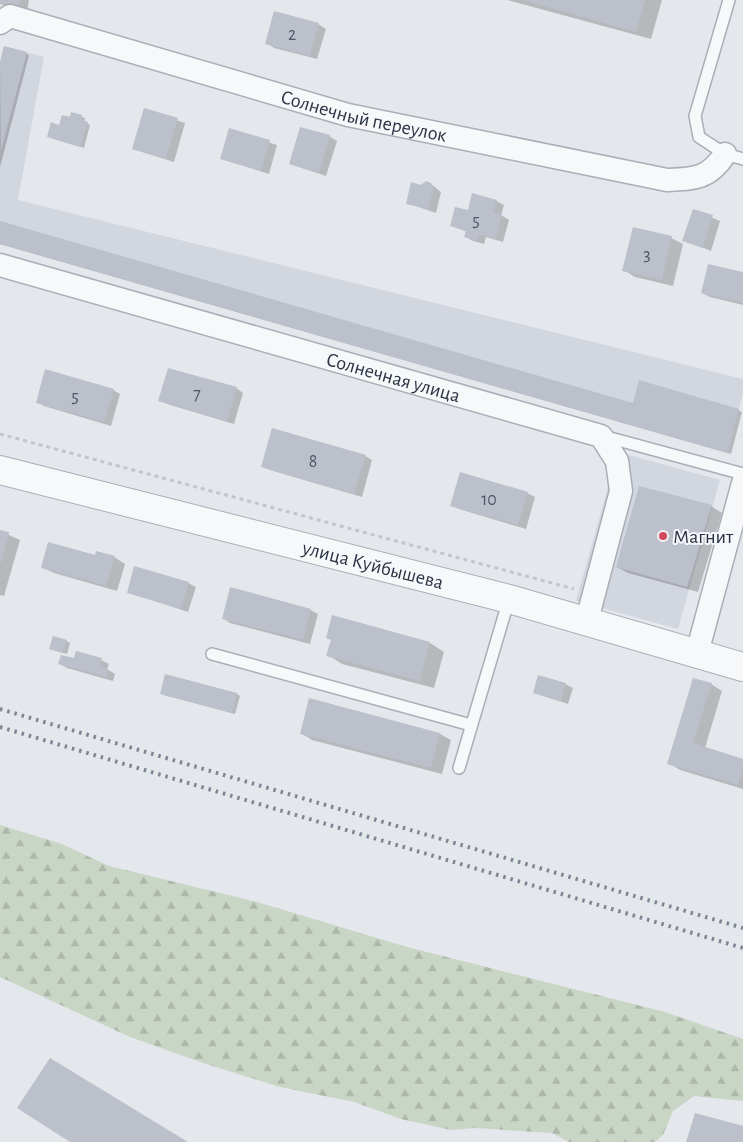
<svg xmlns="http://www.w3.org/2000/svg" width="743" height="1142" viewBox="0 0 743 1142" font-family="'Alegreya Sans',sans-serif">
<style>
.built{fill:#d2d6de}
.forest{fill:url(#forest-firs)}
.shadow{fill:#0003}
.building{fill:#bbc0ca}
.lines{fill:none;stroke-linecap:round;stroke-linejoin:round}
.service-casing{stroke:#a9aeb7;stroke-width:14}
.minor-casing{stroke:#a9aeb7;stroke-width:25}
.tertiary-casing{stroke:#a9aeb7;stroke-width:30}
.path{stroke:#c2c5cb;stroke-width:3;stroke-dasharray:4 4;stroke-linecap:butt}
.service{stroke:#f7f8fa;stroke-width:11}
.minor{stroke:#f7f8fa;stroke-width:22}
.tertiary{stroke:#f7f8fa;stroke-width:28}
.rail{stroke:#7d8696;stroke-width:4;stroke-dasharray:2.5 5;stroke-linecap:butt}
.poi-dot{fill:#d1495b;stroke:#f4f6f9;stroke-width:2}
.labels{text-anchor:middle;stroke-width:4;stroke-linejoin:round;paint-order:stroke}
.number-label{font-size:18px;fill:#4f5766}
.street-label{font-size:20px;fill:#2b3445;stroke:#f4f6f9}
.poi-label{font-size:20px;fill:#2b3445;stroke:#f4f6f9;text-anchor:start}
</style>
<defs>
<pattern id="forest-firs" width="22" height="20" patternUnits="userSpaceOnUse" patternTransform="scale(1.25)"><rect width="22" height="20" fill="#c9d6c5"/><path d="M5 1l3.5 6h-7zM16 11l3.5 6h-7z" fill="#adb8ab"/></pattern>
</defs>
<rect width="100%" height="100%" fill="#e4e7ec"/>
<g class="built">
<polygon points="4,46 44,57 18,200 743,379 743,392 728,453 0,244 0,62"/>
<polygon points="618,452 720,480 678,629 576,601"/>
</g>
<polygon class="forest" points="0,825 62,844 109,866 257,902 407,947 665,1012 743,1039 743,1101 694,1096 673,1111 663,1135 655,1142 569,1142 552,1133 475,1128 451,1130 401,1119 354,1102 280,1087 206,1064 130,1037 0,977"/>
<g class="shadow">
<polygon points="0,0 29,0 27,11 0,4"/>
<polygon points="507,0 662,0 651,39"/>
<polygon points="318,24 326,29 317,59 274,48 267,43"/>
<polygon points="5,47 29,55 0,167 0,67"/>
<polygon points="145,110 185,123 174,162 133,149"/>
<polygon points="72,114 85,118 84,122 90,125 84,148 51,138"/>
<polygon points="230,130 277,145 269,174 222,159"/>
<polygon points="329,136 337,141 326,176 290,164"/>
<polygon points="431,184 441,192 436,213 407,203 421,186"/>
<polygon points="496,201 504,205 501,215 509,220 503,242 486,237 484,244 473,241 466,237 467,232 451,225"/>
<polygon points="693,210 720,221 711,251 684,240"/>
<polygon points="0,223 634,404 738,410 742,412 731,454 0,244"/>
<polygon points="671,238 683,244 673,286 635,277 624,270"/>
<polygon points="743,274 743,305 710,297 702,293"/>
<polygon points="236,388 243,393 234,424 167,404 160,400"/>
<polygon points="113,390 120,394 111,426 44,406 37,402"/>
<polygon points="365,456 372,460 362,497 270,470 263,466"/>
<polygon points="527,493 535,497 526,529 459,509 451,505"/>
<polygon points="711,506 722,513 698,592 628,573 617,567"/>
<polygon points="0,531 20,540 4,596 0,595"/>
<polygon points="95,556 114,557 125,564 117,591 54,573 42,567"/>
<polygon points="188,583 196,587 188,612 128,592"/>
<polygon points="310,610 318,614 310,644 230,623 223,618"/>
<polygon points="333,617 430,643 444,652 434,688 342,664 328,655 332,640"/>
<polygon points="66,641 70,643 67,654 50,649"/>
<polygon points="74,660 101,660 109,664 107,669 115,674 113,681 67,668 60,664"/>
<polygon points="166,675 237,694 240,696 235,714 164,695"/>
<polygon points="565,684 573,688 568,704 534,693"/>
<polygon points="711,684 722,691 705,748 743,760 743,789 680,770 669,763"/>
<polygon points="301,733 440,734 451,740 442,774 312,740"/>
</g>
<g class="building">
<polygon points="0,0 21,0 19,7 0,3"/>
<polygon points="522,0 645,0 636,32"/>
<polygon points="274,11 319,23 310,56 265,44"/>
<polygon points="4,46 27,52 1,151 0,62"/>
<polygon points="144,108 178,118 166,159 132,149"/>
<polygon points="71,112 82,115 81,120 88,122 80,147 47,137 51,122 59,125 62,115 70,117"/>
<polygon points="300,127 330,135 319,173 289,164"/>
<polygon points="229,128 270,140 261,171 220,159"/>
<polygon points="426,181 431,183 434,187 428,209 406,204 411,182 421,185"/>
<polygon points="472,193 497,200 493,213 502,214 496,239 479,234 477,241 464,237 466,231 450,226 455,207 468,210"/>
<polygon points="693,209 713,215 703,248 682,241"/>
<polygon points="0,221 633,403 639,380 739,409 728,453 0,244"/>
<polygon points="633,227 672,236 662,280 622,271"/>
<polygon points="708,264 743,272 743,303 701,293"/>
<polygon points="168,368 237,387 227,421 158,401"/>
<polygon points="45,369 114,389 104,422 36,403"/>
<polygon points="272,428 366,455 354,494 261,467"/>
<polygon points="460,472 528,492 518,525 450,506"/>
<polygon points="639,486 712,505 687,587 616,567"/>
<polygon points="0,530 9,532 1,563 0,562"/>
<polygon points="48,542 95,555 96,551 115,556 106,586 41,568"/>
<polygon points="134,566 189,582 181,609 127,593"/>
<polygon points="230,587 311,609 303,640 222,619"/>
<polygon points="332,615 430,642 420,681 326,656 331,640 326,638"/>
<polygon points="53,636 67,640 63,653 49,649"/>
<polygon points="76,651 102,658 100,666 108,669 106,677 58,664 61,655 74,658"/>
<polygon points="165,674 237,693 232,713 160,694"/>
<polygon points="538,675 566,683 561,701 533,693"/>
<polygon points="693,678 712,683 693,743 743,759 743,770 738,785 667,764"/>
<polygon points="309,698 440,733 431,768 300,734"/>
<polygon points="50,1058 188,1142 70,1142 17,1108"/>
<polygon points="695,1113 743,1126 743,1142 686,1142"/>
</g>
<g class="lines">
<g class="service-casing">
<g id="service">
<polyline points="729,0 695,116 699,137 725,154 743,159"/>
<polyline points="603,436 743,474"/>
<polyline points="212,654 471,725"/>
<polyline points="459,768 509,599"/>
</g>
</g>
<g class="minor-casing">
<g id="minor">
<path id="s1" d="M 0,23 L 10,16 L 348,115 L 667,180 C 694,179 709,179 725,154"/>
<path id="s2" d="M 0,265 L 601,436 L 617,461 L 621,491 L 587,620"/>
<polyline points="697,653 743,483"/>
</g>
</g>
<g class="tertiary-casing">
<g id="tertiary">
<path id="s3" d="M 0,470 L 509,599 L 743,667"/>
</g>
</g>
<polyline class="path" points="0,434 574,589"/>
<use href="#service" class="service"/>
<use href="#minor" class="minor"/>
<use href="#tertiary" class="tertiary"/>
<g class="rail">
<polyline points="0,709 743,928"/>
<polyline points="0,727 743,948"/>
</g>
</g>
<circle class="poi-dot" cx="663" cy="536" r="5"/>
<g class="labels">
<g class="number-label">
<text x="292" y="40">2</text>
<text x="476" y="226">5</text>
<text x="647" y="260">3</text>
<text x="197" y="400">7</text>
<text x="75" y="402">5</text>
<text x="313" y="467">8</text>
<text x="489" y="505">10</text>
</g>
<g class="street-label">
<text dy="7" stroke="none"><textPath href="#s1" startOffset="380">Солнечный переулок</textPath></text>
<text dy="7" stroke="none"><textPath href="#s2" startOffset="409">Солнечная улица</textPath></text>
<text dy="7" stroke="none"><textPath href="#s3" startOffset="385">улица Куйбышева</textPath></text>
</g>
<g class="poi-label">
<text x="673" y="543">Магнит</text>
</g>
</g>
</svg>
